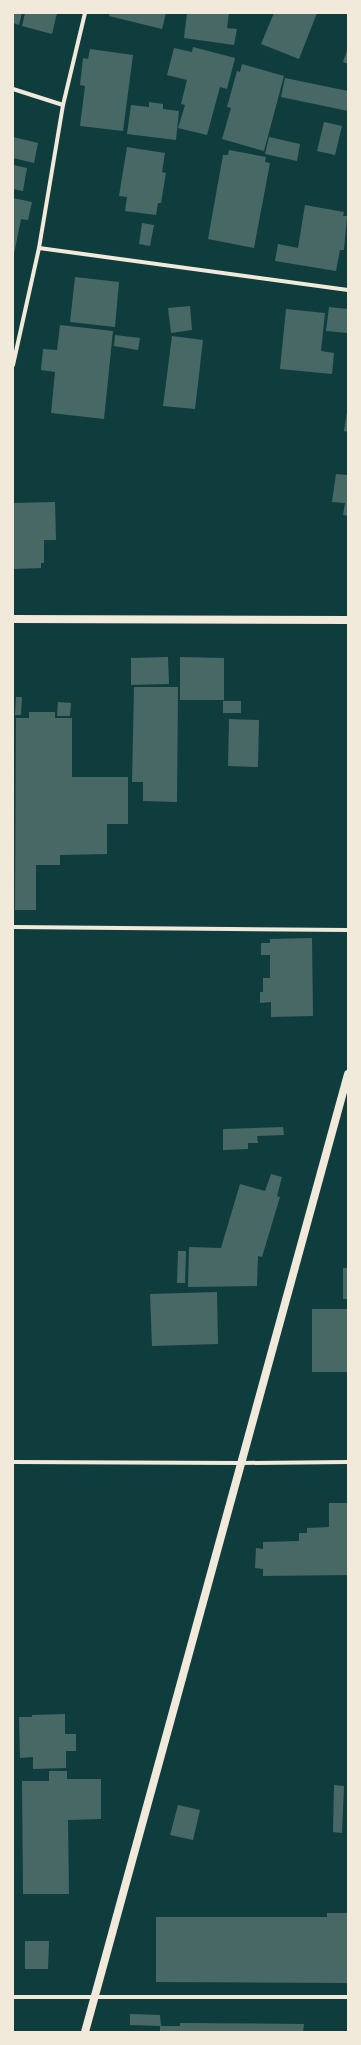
<svg xmlns="http://www.w3.org/2000/svg" width="361" height="2045" viewBox="0 0 361 2045" font-family="'DM Sans',sans-serif">
<style>
.building{fill:#486865}
.lines{fill:none;stroke-linecap:round;stroke-linejoin:round}
.minor{stroke:#f1e9da;stroke-width:4}
.secondary{stroke:#f1e9da;stroke-width:8}
</style>
<rect width="100%" height="100%" fill="#0f3d3e"/>
<g class="building">
<polygon points="13,13 22,13 19,25 13,23"/>
<polygon points="25,13 57,13 52,34 22,26"/>
<polygon points="110,13 166,13 162,29 109,16"/>
<polygon points="187,13 229,13 227,28 237,29 234,45 184,38"/>
<polygon points="274,13 317,13 299,59 261,44"/>
<polygon points="193,47 235,58 227,89 220,87 207,135 178,128 185,105 181,104 187,80 167,75 174,48 192,52"/>
<polygon points="348,48 348,64 343,62"/>
<polygon points="90,49 133,55 123,131 80,126 85,86 80,85 83,58 88,59"/>
<polygon points="242,64 284,76 264,151 222,139 231,108 227,107 237,71 240,72"/>
<polygon points="285,78 348,91 348,111 281,97"/>
<polygon points="149,102 163,104 163,109 179,111 176,140 127,134 131,105 149,107"/>
<polygon points="324,122 342,126 335,155 317,151"/>
<polygon points="13,137 38,143 34,163 13,158"/>
<polygon points="269,137 300,144 297,161 265,154"/>
<polygon points="127,147 165,153 162,172 166,173 161,203 158,203 156,215 125,211 127,197 119,196"/>
<polygon points="229,150 266,157 265,162 270,163 254,248 208,239 223,155 228,155"/>
<polygon points="13,165 27,168 23,191 13,189"/>
<polygon points="13,198 32,202 28,220 21,219 14,254"/>
<polygon points="305,205 344,212 343,216 347,216 344,250 340,250 336,271 275,261 278,244 298,248"/>
<polygon points="142,223 154,225 150,246 139,244"/>
<polygon points="75,277 119,282 115,327 70,322"/>
<polygon points="190,306 192,330 171,333 168,308"/>
<polygon points="329,307 348,309 347,333 326,331"/>
<polygon points="286,309 325,313 321,351 334,353 332,374 280,369"/>
<polygon points="60,325 113,331 104,419 51,413 55,372 41,370 43,349 57,350"/>
<polygon points="115,335 140,338 138,350 114,346"/>
<polygon points="172,336 203,340 195,409 163,406"/>
<polygon points="347,412 348,412 348,432 344,431"/>
<polygon points="336,474 348,475 348,516 343,515 345,503 332,502"/>
<polygon points="55,502 56,540 44,540 44,563 41,563 41,568 13,569 13,503"/>
<polygon points="168,657 169,684 131,685 131,658"/>
<polygon points="180,657 224,658 224,700 180,700"/>
<polygon points="134,687 178,687 177,802 143,801 143,782 132,782"/>
<polygon points="16,697 22,697 21,715 15,715"/>
<rect x="223" y="701" width="18" height="12"/>
<polygon points="58,702 71,703 70,716 57,716"/>
<polygon points="29,712 55,712 55,718 72,718 72,777 128,777 128,824 107,824 107,854 60,855 60,865 36,865 36,910 15,910 16,718 29,718"/>
<polygon points="229,719 259,720 258,767 228,766"/>
<polygon points="312,938 313,1016 271,1017 271,1002 260,1003 260,992 263,992 263,978 270,978 270,955 261,955 261,943 270,943 270,939"/>
<polygon points="283,1127 284,1135 257,1136 258,1143 248,1143 248,1149 223,1150 223,1129"/>
<polygon points="271,1174 282,1177 277,1196 280,1197 262,1257 258,1256 257,1286 188,1287 189,1247 221,1248 240,1184 265,1191"/>
<polygon points="178,1251 186,1251 185,1283 177,1283"/>
<rect x="343" y="1268" width="5" height="31"/>
<polygon points="217,1292 218,1344 152,1346 150,1294"/>
<rect x="312" y="1309" width="36" height="63"/>
<polygon points="329,1503 348,1503 348,1575 263,1576 263,1569 255,1568 256,1548 263,1549 263,1542 299,1541 299,1533 307,1533 307,1528 329,1527"/>
<polygon points="65,1714 65,1734 76,1734 76,1751 66,1751 66,1768 33,1769 33,1757 20,1758 19,1717 32,1717 32,1715"/>
<polygon points="49,1771 67,1771 67,1779 101,1779 101,1819 68,1820 69,1894 23,1894 22,1781 49,1781"/>
<polygon points="334,1785 344,1786 342,1833 333,1832"/>
<polygon points="178,1805 200,1810 193,1840 170,1835"/>
<polygon points="327,1913 348,1913 348,1983 156,1982 156,1917 327,1917"/>
<polygon points="25,1941 49,1941 48,1969 25,1969"/>
<polygon points="130,2014 160,2015 161,2026 130,2025"/>
<polygon points="180,2023 304,2024 303,2032 160,2032 160,2026 180,2026"/>
</g>
<g class="lines">
<g class="minor">
<polyline points="13,89 63,105"/>
<polyline points="39,248 348,290"/>
<polyline points="13,365 39,248 63,105 85,13"/>
<polyline points="13,927 348,930"/>
<polyline points="13,1462 242,1463 348,1462"/>
<polyline points="13,1997 348,1997"/>
</g>
<g class="secondary">
<polyline points="13,619 348,620"/>
<polyline points="85,2032 348,1074"/>
</g>
</g>
<rect width="361" height="2045" fill="none" stroke="#f1e9da" stroke-width="28"/>
</svg>
